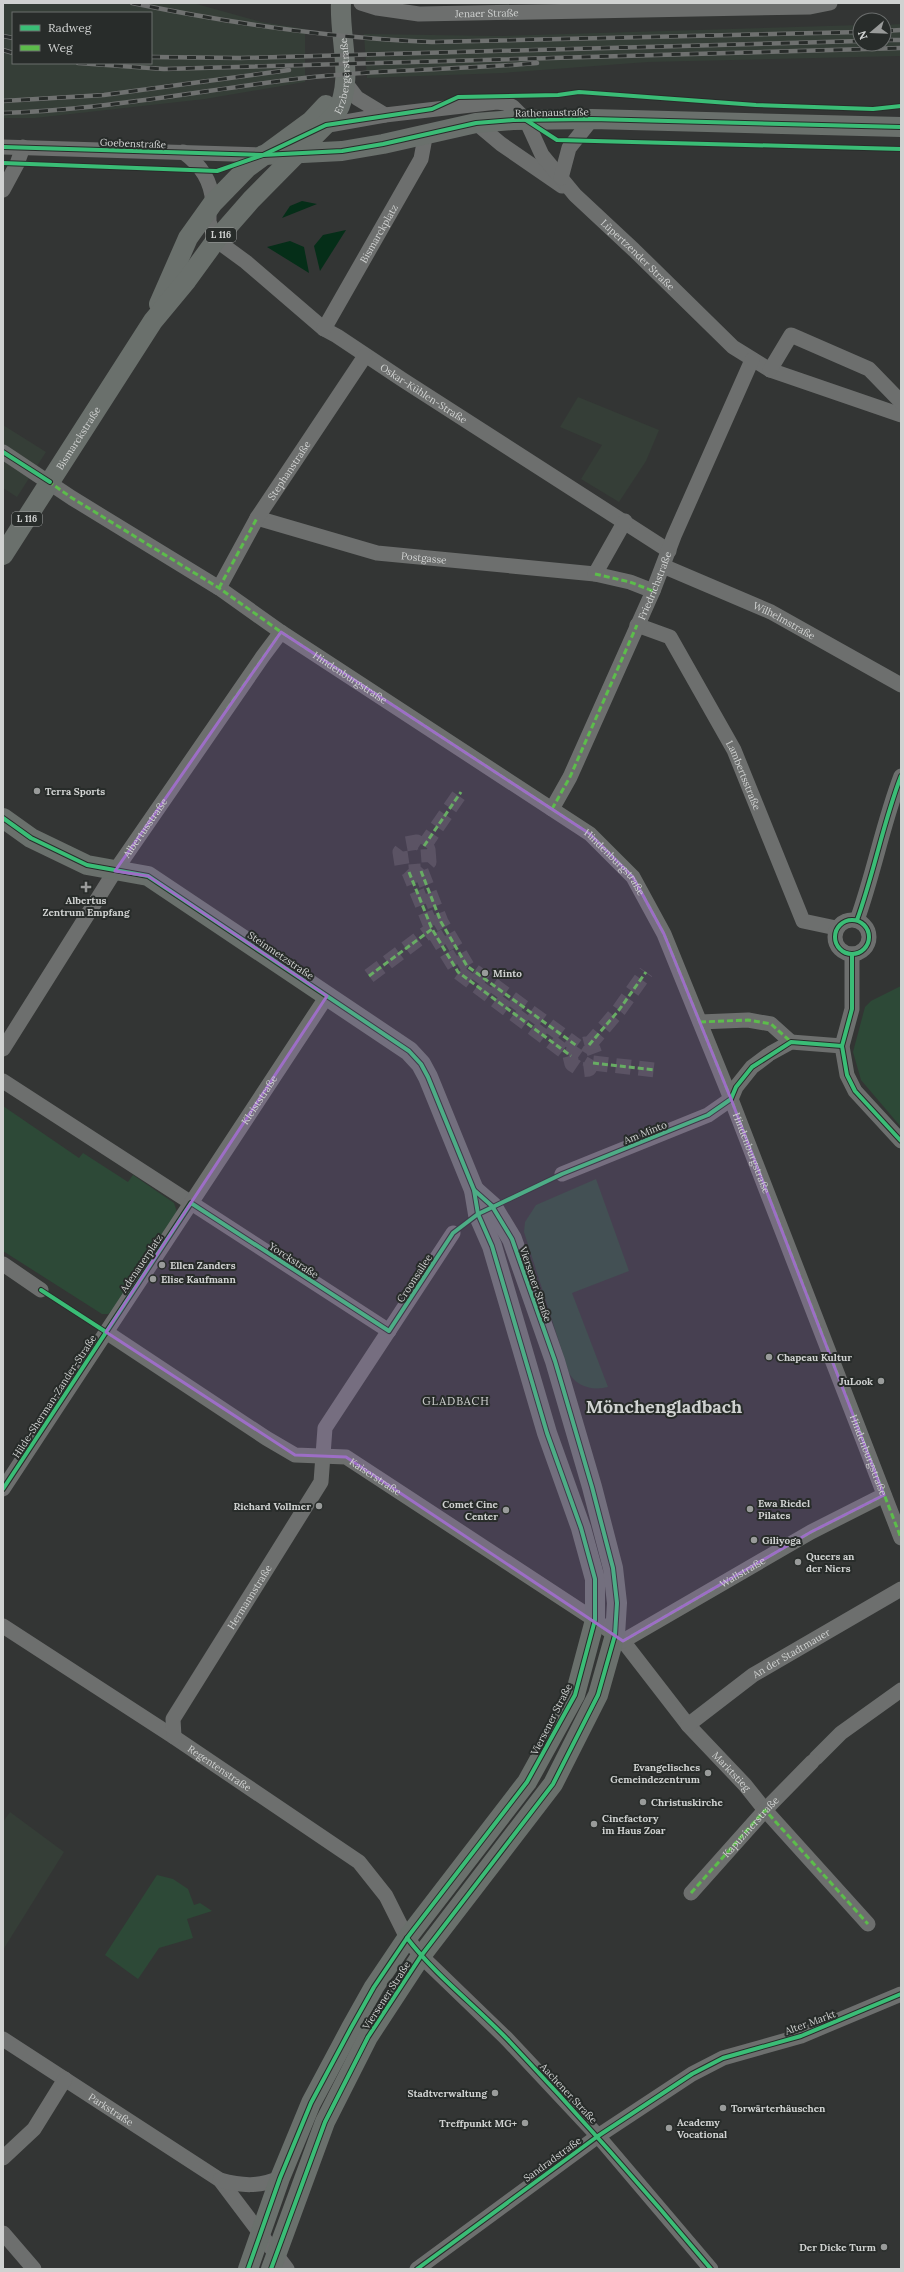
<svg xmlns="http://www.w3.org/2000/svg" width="904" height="2272" viewBox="0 0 904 2272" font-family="Lora,serif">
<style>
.built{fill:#353e37;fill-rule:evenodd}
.green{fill:#2d4937}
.water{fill:#052e18}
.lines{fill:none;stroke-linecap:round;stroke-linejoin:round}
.minor-tunnel{stroke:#4b4d4c;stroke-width:15;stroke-dasharray:15 8;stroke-linecap:butt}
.minor{stroke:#6d6f6e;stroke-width:15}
.major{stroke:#6a706c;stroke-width:20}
.rail-casing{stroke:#6f7170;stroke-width:4.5}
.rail{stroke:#282c2a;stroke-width:3;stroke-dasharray:9;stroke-linecap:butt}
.quiet{stroke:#5cbc4b;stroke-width:3;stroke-dasharray:6 3;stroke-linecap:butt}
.cycleway-casing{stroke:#282c2a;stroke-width:6}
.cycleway{stroke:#3abd76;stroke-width:4}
.marked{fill:#9d6ec6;fill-opacity:0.2;stroke:#9d6ec6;stroke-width:3;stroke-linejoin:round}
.poi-dot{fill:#999b9a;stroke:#282c2a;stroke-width:1.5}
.labels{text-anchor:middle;stroke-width:4;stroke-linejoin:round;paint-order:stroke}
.shield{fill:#282c2a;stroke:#9ea09f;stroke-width:1}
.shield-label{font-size:9px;font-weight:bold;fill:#d0d2d1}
.street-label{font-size:10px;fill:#d0d2d1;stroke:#282c2a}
.poi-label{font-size:10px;font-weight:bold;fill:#d0d2d1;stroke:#282c2a;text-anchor:start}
.neighbourhood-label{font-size:11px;letter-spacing:1px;fill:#d0d2d1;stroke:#282c2a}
.town-label{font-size:18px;font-weight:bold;fill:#d0d2d1;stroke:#282c2a}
</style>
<rect width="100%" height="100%" fill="#333534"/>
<g class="built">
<path d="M 3,3 L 193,3 L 261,22 L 305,29 L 305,82 L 205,99 L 35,118 L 3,118 ZM 13,13 L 151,13 L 151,63 L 13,63 Z"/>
<polygon points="901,24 901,56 648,62 503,73 367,78 364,34 501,36 860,25 860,44 884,44 884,25"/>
<polygon points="578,397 659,430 646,461 619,502 581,479 602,445 560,427"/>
<polygon points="3,425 46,452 17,497 3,488"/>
<polygon points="10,1812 64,1852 3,1950 3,1822"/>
</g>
<g class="green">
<polygon points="901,986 901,1127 861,1080 853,1052 865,1007 871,1001"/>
<polygon points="3,1106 79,1158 83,1153 128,1182 133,1175 174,1203 177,1212 112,1311 108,1314 102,1314 3,1251"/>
<path d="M 596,1179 L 629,1271 L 572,1293 L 608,1387 C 593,1391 577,1387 569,1373 L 524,1232 L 525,1222 L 536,1205 Z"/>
<polygon points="157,1875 173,1879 188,1889 194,1905 200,1903 212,1911 187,1919 193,1938 159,1948 138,1979 105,1955"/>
</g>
<g class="water">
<polygon points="302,201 317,204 282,218 290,206"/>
<polygon points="346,230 320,271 314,246 323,235"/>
<polygon points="290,241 304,247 309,273 267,247"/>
</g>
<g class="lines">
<g class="minor-tunnel">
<polyline points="424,846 461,792"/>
<polyline points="421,871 441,922 467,966 577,1046"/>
<polyline points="409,872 421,871 429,862 428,849 417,842 406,844 400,852 402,865 409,872 432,929 458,972 570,1056 572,1064 581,1070 589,1069 596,1057 593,1049 585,1044 577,1046 570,1056"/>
<polyline points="369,976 432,929"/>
<polyline points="589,1045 619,1010 646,972"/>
<polyline points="593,1063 655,1070"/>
</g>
<g class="minor">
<path id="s1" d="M 361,3 L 377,8 L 419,14 L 810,7 L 830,3"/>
<polyline points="345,82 357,98 385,115"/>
<polyline points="476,123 501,144 562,186"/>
<path id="s2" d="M 323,126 L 385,115 L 497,102 L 505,103 L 513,107 L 526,120 L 542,155 L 575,195 L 634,250 L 733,347 L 770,370 L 901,415"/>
<polyline points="3,147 263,155 267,153"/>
<path d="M 183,152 C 202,166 211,181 213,203"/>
<polyline points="561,178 569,148 592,119"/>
<polyline points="3,190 17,164 23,147"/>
<path id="s3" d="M 209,210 L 209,222 L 216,240 L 246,262 L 324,329 L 337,336 L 403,380 L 669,551"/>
<path id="s4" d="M 324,329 L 421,159 L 424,143 L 422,135"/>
<polyline points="770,370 791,335 869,369 901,402"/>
<path id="s5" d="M 3,452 L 72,498 L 219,588 L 281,632 L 590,834 L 633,877 L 664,934 L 731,1099 L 901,1538"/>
<path id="s6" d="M 257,518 L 377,553 L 595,574 L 630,582 L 653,591"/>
<path id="s7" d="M 663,566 L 771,612 L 901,685"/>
<polyline points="595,574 625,521"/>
<path id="s8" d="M 219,588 L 257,518 L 365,356"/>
<path id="s9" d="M 637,625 L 670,637 L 734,750 L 803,921 L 836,928"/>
<path id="s10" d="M 552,809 L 570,777 L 653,591 L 674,536 L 752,360"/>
<circle cx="852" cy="937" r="17"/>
<path d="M 857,920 C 874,873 883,823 901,776"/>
<polyline points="852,954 852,1009 842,1046 847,1075 855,1091 901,1141"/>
<polyline points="700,1022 748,1020 771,1024 791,1042"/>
<path id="s11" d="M 3,1049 L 115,871 L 263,656 L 281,632"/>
<polyline points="771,1053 791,1042 842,1046"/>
<polyline points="3,1081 389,1331"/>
<polyline points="562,1174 708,1115 731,1099 736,1087 752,1067 768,1055"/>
<polyline points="3,1264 41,1290"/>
<path id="s12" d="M 106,1332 L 266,1438 L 295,1455 L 346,1457 L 595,1620 L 623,1641 L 688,1725 L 745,1785 L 765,1810 L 868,1924"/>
<path id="s13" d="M 3,1489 L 327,996"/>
<path id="s14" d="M 3,1626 L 174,1737 L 359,1862 L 386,1896 L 407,1938 L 421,1956 L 506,2038 L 598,2136 L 711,2269"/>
<polyline points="623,1641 811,1532 884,1495"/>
<path id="s15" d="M 688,1725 L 753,1675 L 901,1589"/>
<path id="s16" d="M 174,1737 L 173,1719 L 321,1482 L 325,1428 L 453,1233"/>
<polyline points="816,1758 841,1733 901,1690"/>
<path id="s17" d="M 691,1893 L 765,1810 L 812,1762"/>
<path id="s18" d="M 3,2039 L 220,2180 L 287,2269"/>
<polyline points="3,2158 34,2129 65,2079"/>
<path d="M 220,2180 C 242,2186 259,2187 280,2178"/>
<polyline points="3,2233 34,2269"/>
<polyline points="417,2269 598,2136 692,2074 723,2058 801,2036 901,1994"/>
</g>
<g class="major">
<polyline points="263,155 342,151 383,144 476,123 513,120 592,119 901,127"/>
<polyline points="159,304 188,238 213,203 247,168 311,121 326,105"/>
<path id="s19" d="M 3,555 L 153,321 L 187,280 L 216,240 L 251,200 L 336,114 C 355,82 339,38 341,3"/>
<polyline points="3,818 31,838 87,865 148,876 409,1051 421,1064 428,1077 474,1190 478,1214 492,1246 547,1433 581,1528 595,1579 595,1620 575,1695 527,1782 407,1938 374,1987 351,2028 311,2103 280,2178 248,2269"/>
<polyline points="271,2269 325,2122 368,2037 421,1956 553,1784 598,1695 615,1635 617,1603 613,1568 592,1487 555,1361 512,1239 492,1206 474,1190"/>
</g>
<g class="rail-casing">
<g id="rail">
<path d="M 132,3 C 234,24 329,38 432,42 L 860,32"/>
<polyline points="884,31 901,30"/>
<polyline points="3,36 13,38"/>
<polyline points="884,40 901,40"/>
<polyline points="3,50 13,53"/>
<polyline points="151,57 241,58 860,41"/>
<polyline points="78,63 164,69 901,48"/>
<polyline points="3,101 104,95 289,70"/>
<path d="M 3,113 C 104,110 204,90 304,78 C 381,69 459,70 537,63"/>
</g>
</g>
<use href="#rail" class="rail"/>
<g class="quiet">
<polyline points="48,481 72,498 219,588 281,632 590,834 633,877 664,934 731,1099 901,1538"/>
<polyline points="595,574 630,582 653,591"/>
<polyline points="219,588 257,518"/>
<polyline points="227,709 281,632"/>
<polyline points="552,809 570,777 637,625"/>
<polyline points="424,846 461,792"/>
<polyline points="421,871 441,922 467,966 577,1046"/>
<polyline points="409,872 432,929 458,972 571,1056"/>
<polyline points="369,976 432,929"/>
<polyline points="700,1022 748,1020 771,1024 791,1042"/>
<polyline points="589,1045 619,1010 646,972"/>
<polyline points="593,1063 655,1070"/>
<path id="s20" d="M 623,1641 L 811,1532 L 884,1495"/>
<polyline points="691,1893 765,1810 868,1924"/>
</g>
<g class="cycleway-casing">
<g id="cycleway">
<polyline points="526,120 557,140 901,149"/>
<polyline points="3,147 263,155 342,151 383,144 476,123 513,120 592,119 901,127"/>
<polyline points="3,163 217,171 263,155 326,125 432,109 458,97 558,95 579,92 756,105 873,109 901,106"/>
<polyline points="3,452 50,482"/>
<polyline points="3,818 31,838 87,865 148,876 409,1051 421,1064 428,1077 474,1190 478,1214 492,1246 547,1433 581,1528 595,1579 595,1620 575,1695 527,1782 407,1938 374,1987 351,2028 311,2103 280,2178 248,2269"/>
<circle cx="852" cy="937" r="17"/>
<path d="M 857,920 C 874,873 883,823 901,776"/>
<polyline points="852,954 852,1009 842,1046 847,1075 855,1091 901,1141"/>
<polyline points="41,1290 106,1332"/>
<polyline points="3,1489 191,1203 389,1331 453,1233 478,1214 562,1174 708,1115 731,1099 736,1087 752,1067 791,1042 842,1046"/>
<path d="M 407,1938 C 437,1977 476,2006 509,2041 C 579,2115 646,2191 711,2269"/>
<polyline points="271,2269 325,2122 368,2037 421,1956 553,1784 598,1695 615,1635 617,1603 613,1568 592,1487 555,1361 512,1239 492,1206 474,1190"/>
<polyline points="417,2269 598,2136 692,2074 723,2058 801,2036 901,1994"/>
</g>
</g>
<use href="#cycleway" class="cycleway"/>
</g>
<path class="marked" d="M 281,632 L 590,834 L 633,877 L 664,934 L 731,1099 L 884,1495 L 811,1532 L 623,1641 L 346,1457 L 295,1455 L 106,1332 L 327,996 L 148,876 L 115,871 Z"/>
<g class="poi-dot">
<circle cx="37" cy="791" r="4"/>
<path d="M84 881h4v4h4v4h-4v4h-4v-4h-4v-4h4z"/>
<circle cx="485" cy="973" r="4"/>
<circle cx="162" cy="1265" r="4"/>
<circle cx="153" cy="1279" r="4"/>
<circle cx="769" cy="1357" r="4"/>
<circle cx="881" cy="1381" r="4"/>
<circle cx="319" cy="1506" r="4"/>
<circle cx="750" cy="1509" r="4"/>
<circle cx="506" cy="1510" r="4"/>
<circle cx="754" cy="1540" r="4"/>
<circle cx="798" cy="1562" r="4"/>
<circle cx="708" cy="1773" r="4"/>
<circle cx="643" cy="1802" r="4"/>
<circle cx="594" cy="1824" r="4"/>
<circle cx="495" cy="2093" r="4"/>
<circle cx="723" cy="2108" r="4"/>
<circle cx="525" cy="2123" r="4"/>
<circle cx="669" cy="2128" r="4"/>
<circle cx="884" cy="2247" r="4"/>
</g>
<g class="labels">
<g class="shield">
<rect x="206" y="228" width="30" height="14" rx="3"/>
<rect x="12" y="512" width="30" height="14" rx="3"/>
</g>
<g class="shield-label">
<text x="221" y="238">L 116</text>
<text x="27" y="522">L 116</text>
</g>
<g class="street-label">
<text dy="4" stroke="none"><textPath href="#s1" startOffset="127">Jenaer Straße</textPath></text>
<text dy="4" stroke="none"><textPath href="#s19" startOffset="594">Erzbergerstraße</textPath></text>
<text transform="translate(552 112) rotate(-1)" y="4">Rathenaustraße</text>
<text transform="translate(133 143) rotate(2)" y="4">Goebenstraße</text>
<text dy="4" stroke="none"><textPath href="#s4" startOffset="110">Bismarckplatz</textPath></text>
<text dy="4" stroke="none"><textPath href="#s2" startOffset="388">Lüpertzender Straße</textPath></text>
<text dy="4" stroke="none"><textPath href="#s3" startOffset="290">Oskar-Kühlen-Straße</textPath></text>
<text dy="4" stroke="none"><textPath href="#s19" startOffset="139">Bismarckstraße</textPath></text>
<text dy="4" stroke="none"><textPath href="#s8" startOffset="137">Stephanstraße</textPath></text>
<text dy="4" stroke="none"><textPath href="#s6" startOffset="172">Postgasse</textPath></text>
<text dy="4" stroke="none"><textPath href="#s10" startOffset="246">Friedrichstraße</textPath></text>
<text dy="4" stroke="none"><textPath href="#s7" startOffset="133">Wilhelmstraße</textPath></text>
<text dy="4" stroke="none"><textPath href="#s5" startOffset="414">Hindenburgstraße</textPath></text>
<text dy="4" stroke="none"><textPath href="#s9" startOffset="192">Lambertsstraße</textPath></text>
<text dy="4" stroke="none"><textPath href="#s11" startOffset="263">Albertusstraße</textPath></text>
<text dy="4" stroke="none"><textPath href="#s5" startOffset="738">Hindenburgstraße</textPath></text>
<text transform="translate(281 955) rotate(34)" y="4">Steinmetzstraße</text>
<text dy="4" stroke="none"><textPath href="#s13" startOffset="466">Kleiststraße</textPath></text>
<text transform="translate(645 1132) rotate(-22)" y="4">Am Minto</text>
<text dy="4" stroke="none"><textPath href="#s5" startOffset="1062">Hindenburgstraße</textPath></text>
<text transform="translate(294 1260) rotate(33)" y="4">Yorckstraße</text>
<text transform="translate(141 1263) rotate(-56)" y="4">Adenauerplatz</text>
<text transform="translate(414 1278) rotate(-57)" y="4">Croonsallee</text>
<text transform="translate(536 1284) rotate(71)" y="4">Viersener Straße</text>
<text transform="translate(54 1396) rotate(-57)" y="4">Hilde-Sherman-Zander-Straße</text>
<text dy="4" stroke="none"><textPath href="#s5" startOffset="1386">Hindenburgstraße</textPath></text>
<text dy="4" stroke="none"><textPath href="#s12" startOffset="312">Kaiserstraße</textPath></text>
<text dy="4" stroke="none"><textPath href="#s20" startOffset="138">Wallstraße</textPath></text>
<text dy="4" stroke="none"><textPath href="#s16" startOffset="162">Hermannstraße</textPath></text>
<text dy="4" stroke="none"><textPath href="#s15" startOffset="126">An der Stadtmauer</textPath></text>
<text transform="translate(551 1719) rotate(-63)" y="4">Viersener Straße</text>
<text dy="4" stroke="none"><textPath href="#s14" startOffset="259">Regentenstraße</textPath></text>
<text dy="4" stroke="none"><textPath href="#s12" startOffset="779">Marktstieg</textPath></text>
<text dy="4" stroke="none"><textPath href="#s17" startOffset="89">Kapuzinerstraße</textPath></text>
<text transform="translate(386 1995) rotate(-57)" y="4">Viersener Straße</text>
<text transform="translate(810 2022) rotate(-20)" y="4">Alter Markt</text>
<text transform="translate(569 2093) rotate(47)" y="4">Aachener Straße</text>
<text dy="4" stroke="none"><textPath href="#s18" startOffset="129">Parkstraße</textPath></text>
<text transform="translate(552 2159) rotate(-36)" y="4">Sandradstraße</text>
</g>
<g class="poi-label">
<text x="45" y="795">Terra Sports</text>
<text x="86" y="904" text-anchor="middle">Albertus<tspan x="86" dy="12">Zentrum Empfang</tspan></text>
<text x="493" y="977">Minto</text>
<text x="170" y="1269">Ellen Zanders</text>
<text x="161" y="1283">Elise Kaufmann</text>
<text x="777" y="1361">Chapeau Kultur</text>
<text x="873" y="1385" text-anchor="end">JuLook</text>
<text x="758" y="1507">Ewa Riedel<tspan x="758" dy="12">Pilates</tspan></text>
<text x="498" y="1508" text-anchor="end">Comet Cine<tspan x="498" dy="12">Center</tspan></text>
<text x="311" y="1510" text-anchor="end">Richard Vollmer</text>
<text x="762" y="1544">Giliyoga</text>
<text x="806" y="1560">Queers an<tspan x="806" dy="12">der Niers</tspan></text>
<text x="700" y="1771" text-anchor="end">Evangelisches<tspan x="700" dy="12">Gemeindezentrum</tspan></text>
<text x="651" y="1806">Christuskirche</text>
<text x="602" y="1822">Cinefactory<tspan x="602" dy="12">im Haus Zoar</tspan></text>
<text x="487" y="2097" text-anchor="end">Stadtverwaltung</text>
<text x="731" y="2112">Torwärterhäuschen</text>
<text x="677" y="2126">Academy<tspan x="677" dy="12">Vocational</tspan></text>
<text x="517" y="2127" text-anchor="end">Treffpunkt MG+</text>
<text x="876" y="2251" text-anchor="end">Der Dicke Turm</text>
</g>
<g class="neighbourhood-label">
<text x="456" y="1405">GLADBACH</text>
</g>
<g class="town-label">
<text x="664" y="1413">Mönchengladbach</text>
</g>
</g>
<rect width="904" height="2272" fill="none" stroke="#d0d2d1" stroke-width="8"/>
<rect x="12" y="12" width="140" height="52" fill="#282c2a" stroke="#6b6e6d"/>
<rect x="20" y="25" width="20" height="6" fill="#3abd76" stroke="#6b6e6d"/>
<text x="48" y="32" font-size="12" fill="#d0d2d1">Radweg</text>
<rect x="20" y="45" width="20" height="6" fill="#5cbc4b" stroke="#6b6e6d"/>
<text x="48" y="52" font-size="12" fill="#d0d2d1">Weg</text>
<g transform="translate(872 32) rotate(251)"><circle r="19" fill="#282c2a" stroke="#6b6e6d"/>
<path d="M0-3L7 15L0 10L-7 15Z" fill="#999b9a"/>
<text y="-6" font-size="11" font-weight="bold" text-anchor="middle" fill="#d0d2d1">N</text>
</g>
</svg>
